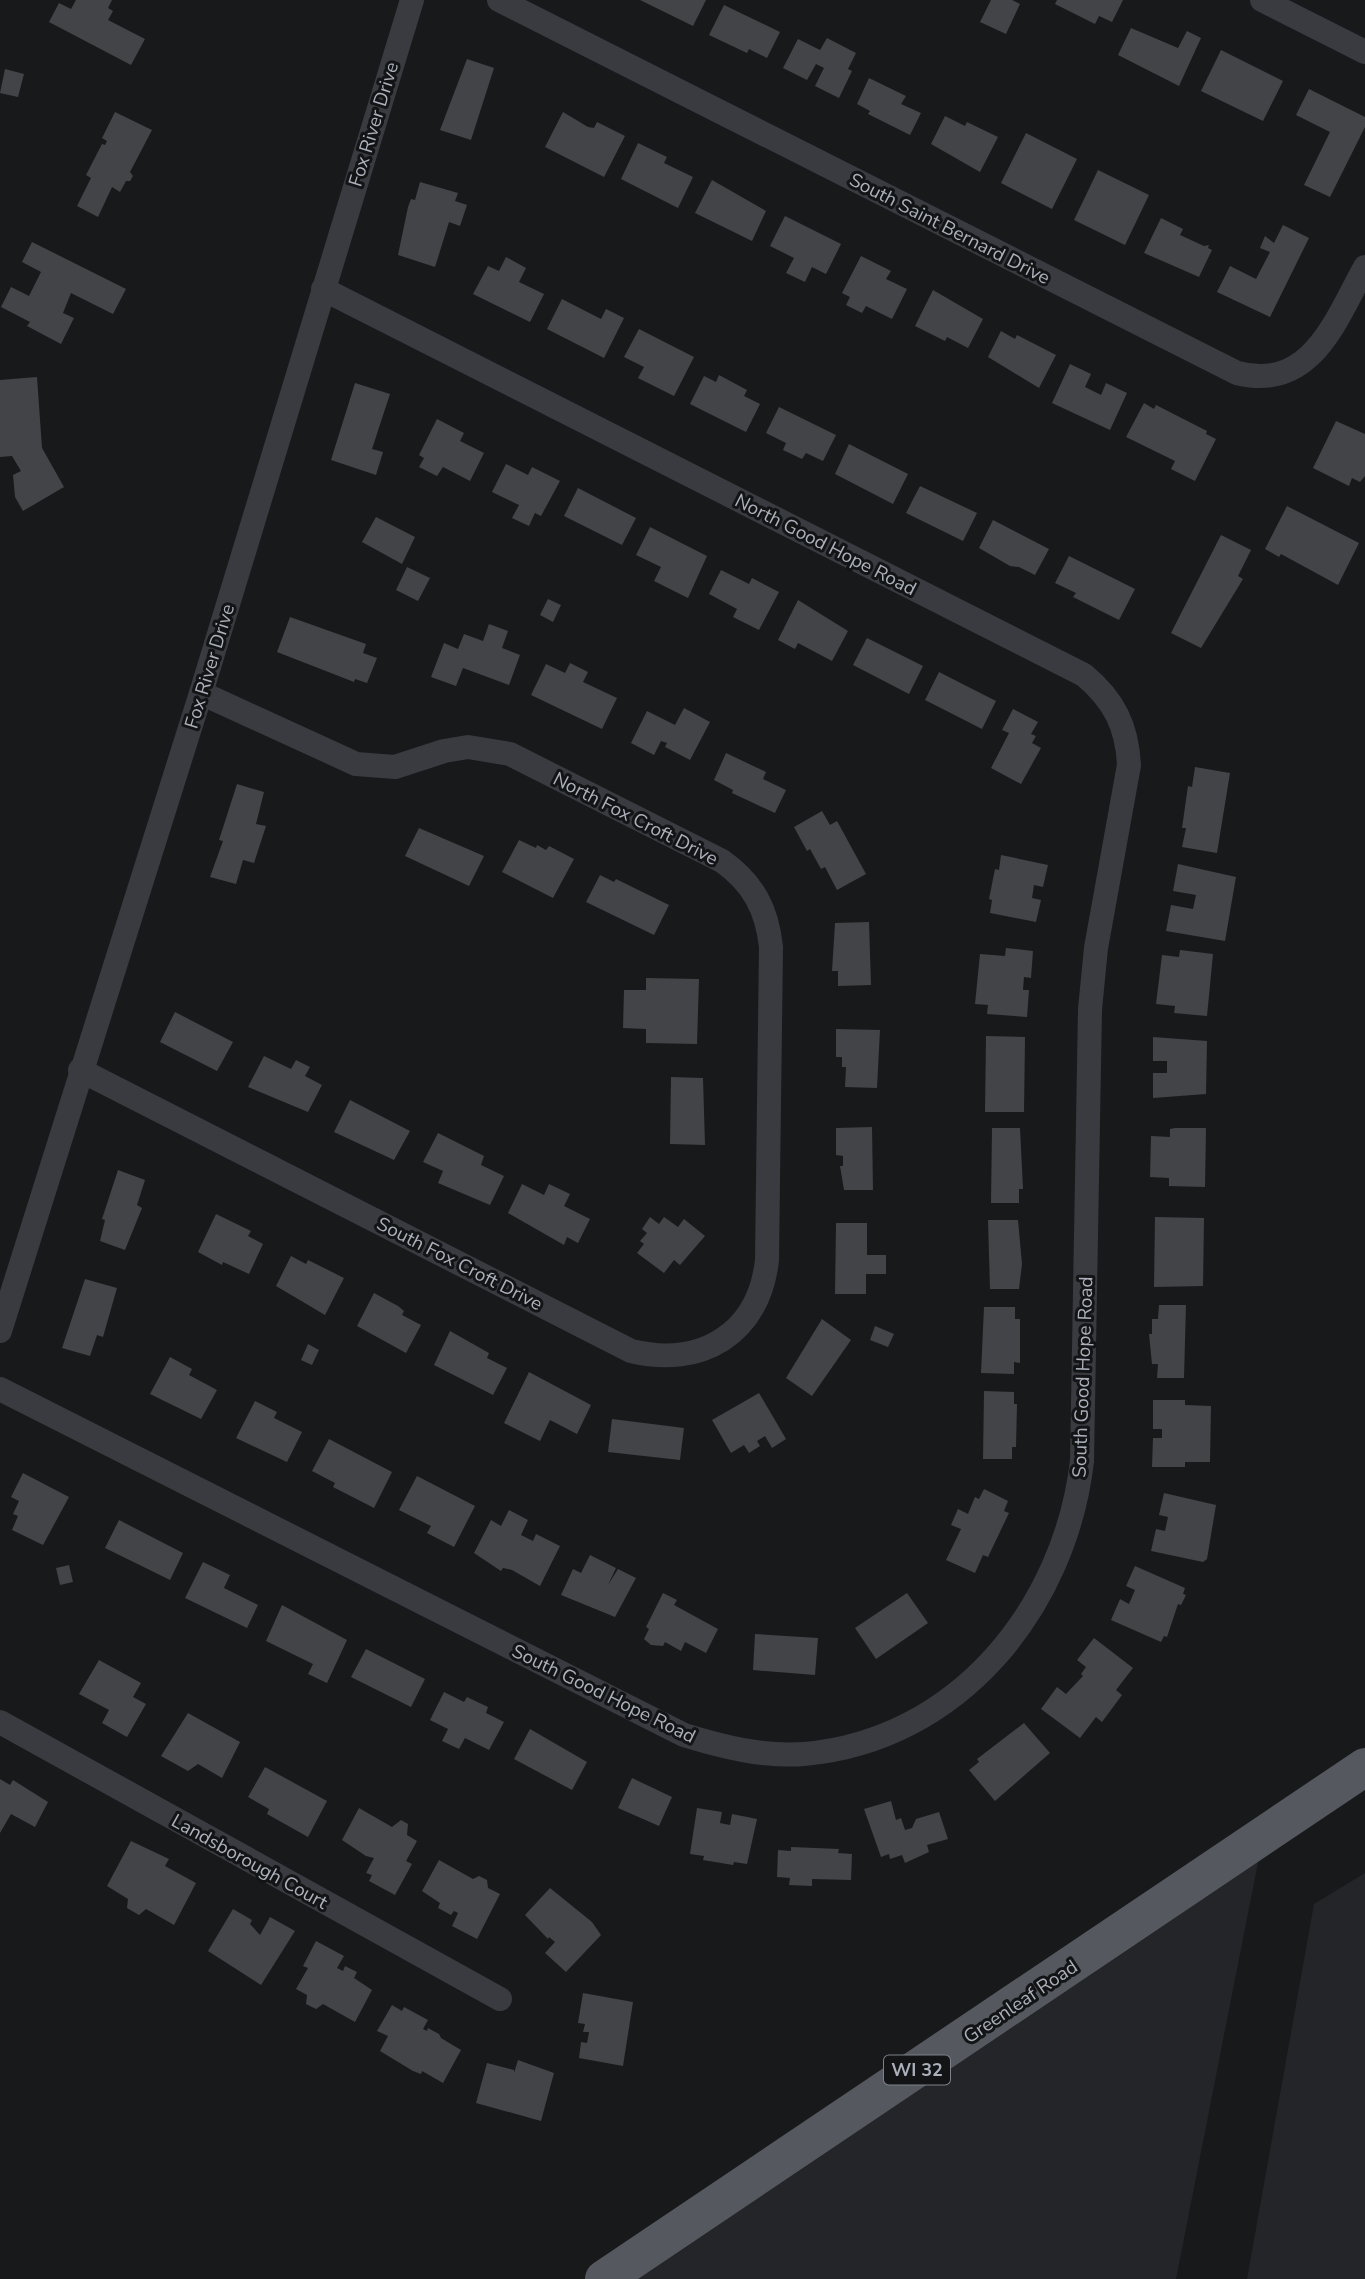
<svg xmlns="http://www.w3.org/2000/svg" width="1365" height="2279" viewBox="0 0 1365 2279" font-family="'Nunito Sans',sans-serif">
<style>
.built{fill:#242528}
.building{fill:#424448}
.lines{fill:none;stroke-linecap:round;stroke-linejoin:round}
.street{stroke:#393b40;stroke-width:24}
.primary{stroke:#55585f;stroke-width:38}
.labels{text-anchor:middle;stroke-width:6;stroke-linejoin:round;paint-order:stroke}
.shield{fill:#131416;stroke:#7d8189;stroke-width:2}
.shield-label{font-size:18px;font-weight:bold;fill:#abb0ba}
.street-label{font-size:19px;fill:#abb0ba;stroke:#131416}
</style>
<rect width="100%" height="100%" fill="#18191b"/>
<g class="built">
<polygon points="1263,1837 1176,2279 604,2279"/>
<polygon points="1365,1873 1365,2279 1247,2279 1314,1904"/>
</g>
<g class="building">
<polygon points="76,0 112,0 108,8 113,11 108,20 145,39 131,65 49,22 59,3 71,9"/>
<polygon points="640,0 706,0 693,26"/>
<polygon points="991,0 1012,0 1020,4 1006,34 980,22"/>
<polygon points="1057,0 1123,0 1112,22 1099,16 1095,24 1055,4"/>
<polygon points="724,5 780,32 767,58 749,49 747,53 709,35"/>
<polygon points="1131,28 1178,48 1187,31 1201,38 1179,86 1118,55"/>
<polygon points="827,38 856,53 848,69 852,71 839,98 815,86 824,68 816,64 807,80 783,68 798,39 820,50"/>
<polygon points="1221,50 1283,81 1263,121 1201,91"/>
<polygon points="467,59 494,68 471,140 440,130"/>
<polygon points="5,69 24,74 18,97 0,93"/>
<polygon points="869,78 906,96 901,104 921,113 910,135 868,114 870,111 857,104"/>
<polygon points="1309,89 1365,117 1365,127 1330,197 1304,185 1330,132 1296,115"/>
<polygon points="115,112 152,130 130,172 133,176 130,181 126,181 120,192 112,187 98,217 77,206 91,178 86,175 102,144 105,145 107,141 102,138"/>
<polygon points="563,112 588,127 594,128 597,122 625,136 604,177 545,147"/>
<polygon points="945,116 965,126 967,122 998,137 980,172 931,144"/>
<polygon points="1026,133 1077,159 1052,209 1001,183"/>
<polygon points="638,143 667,157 664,163 693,177 678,208 621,179"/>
<polygon points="1098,170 1149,195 1125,245 1074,220"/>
<polygon points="712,180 766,211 752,241 695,213"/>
<polygon points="420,182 458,193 455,201 467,205 460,226 449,222 435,267 398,255 408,207 411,199 415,200"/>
<polygon points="785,216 841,244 826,274 812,267 805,282 786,273 794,258 770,246"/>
<polygon points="1161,218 1183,229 1180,235 1204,246 1209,245 1208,248 1212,250 1199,277 1144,253"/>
<polygon points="1283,225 1309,238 1270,317 1217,292 1230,266 1256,279 1270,252 1260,248 1265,236 1274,243"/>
<polygon points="32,242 126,289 113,314 71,293 63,313 74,318 61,344 27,326 30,322 1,307 11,287 29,296 41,272 22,262"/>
<polygon points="861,256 891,271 886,279 907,289 892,319 866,306 862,313 846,305 850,297 842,293"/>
<polygon points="506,257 526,268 519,282 544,294 530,322 473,294 488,266 499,271"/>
<polygon points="933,290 983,319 968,348 947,337 945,341 915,326"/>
<polygon points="562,299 601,319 606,309 624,318 604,358 547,329"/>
<polygon points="639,329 694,357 674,396 638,378 644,367 624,357"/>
<polygon points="1001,331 1015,339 1017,335 1056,355 1039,388 988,357"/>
<polygon points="1070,364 1091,374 1085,387 1101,395 1106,383 1127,393 1110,430 1052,403"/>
<polygon points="719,375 747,390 744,396 760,404 746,432 690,404 704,376 716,382"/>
<polygon points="37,377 42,448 64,487 23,511 15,497 13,475 21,471 12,456 0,457 0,380"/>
<polygon points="355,383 390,394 372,449 383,452 376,475 331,460"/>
<polygon points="1144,403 1154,409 1156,405 1207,431 1206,434 1216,439 1195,481 1171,469 1175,461 1126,437"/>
<polygon points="779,407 836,435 823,461 806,453 802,459 783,450 786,443 766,433"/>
<polygon points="437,419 464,433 460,441 484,453 470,481 443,467 437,476 419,467 424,458 419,455"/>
<polygon points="1336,421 1365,434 1365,476 1360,482 1352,478 1349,486 1313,468"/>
<polygon points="849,444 908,474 893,504 835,474"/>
<polygon points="506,464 528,475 532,467 560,481 541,516 535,513 529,526 512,518 519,505 492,492"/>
<polygon points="920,486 977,513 963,541 906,513"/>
<polygon points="578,488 636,518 622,545 564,516"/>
<polygon points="1287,506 1359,543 1338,585 1281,554 1279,557 1265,549"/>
<polygon points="376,517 415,537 402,564 362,542"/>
<polygon points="993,520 1049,549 1035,575 1019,567 1010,566 979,548"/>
<polygon points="650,527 707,556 688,598 654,581 661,567 636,555"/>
<polygon points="1221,535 1251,550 1238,576 1243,579 1201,648 1171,633"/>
<polygon points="1069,556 1135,589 1119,620 1073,597 1076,593 1055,583"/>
<polygon points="407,567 430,578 418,601 396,590"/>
<polygon points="721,570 749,584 752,578 779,592 759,630 733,617 737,609 709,594"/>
<polygon points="548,599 561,605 553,622 540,615"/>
<polygon points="798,600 848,631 832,661 798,643 795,649 778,640"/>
<polygon points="290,617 366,644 363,653 377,658 367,683 355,679 354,682 277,652"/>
<polygon points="489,624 508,631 502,648 520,655 509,685 463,668 456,686 431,677 444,643 458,649 464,634 483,641"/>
<polygon points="867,638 923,666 909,694 853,665"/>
<polygon points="570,663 588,672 583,682 617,698 602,729 531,695 546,664 565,673"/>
<polygon points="939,672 996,701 982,729 925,700"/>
<polygon points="684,708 710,722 690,760 665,747 667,743 661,741 654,755 631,743 647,711 675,725"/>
<polygon points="1013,709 1038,722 1031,734 1036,736 1032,743 1041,748 1021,784 991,768 1009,733 1002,730"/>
<polygon points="726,753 766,772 763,779 786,790 775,813 732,793 733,790 714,780"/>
<polygon points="1195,767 1230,773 1217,853 1182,847 1186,828 1182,828 1188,786 1192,787"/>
<polygon points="237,784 264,792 256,824 266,826 254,863 243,860 236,884 210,877 223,841 219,840"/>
<polygon points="822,811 830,825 837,821 866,874 837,890 825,867 821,869 810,849 807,851 794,827"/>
<polygon points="419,828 484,856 469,886 405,856"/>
<polygon points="519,840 536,848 537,845 546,850 549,846 574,859 553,898 502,872"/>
<polygon points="1001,855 1048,865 1043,887 1034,885 1032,898 1041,900 1036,922 990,913 992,900 989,899 995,869 999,870"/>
<polygon points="1178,864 1236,877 1225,941 1166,931 1171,905 1193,909 1196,895 1173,891"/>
<polygon points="600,875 614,882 616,879 669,905 654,935 586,902"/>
<polygon points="869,922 871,985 838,986 838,971 832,971 835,923"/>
<polygon points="1006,948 1033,951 1031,978 1024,977 1023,990 1029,990 1027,1017 987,1014 988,1005 975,1004 980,954 1005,956"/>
<polygon points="1180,950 1213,954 1207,1016 1174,1013 1175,1006 1156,1004 1162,955 1179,957"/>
<polygon points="646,978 699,979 697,1044 646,1043 646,1029 623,1028 624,990 646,990"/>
<polygon points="175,1012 233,1042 217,1071 160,1042"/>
<polygon points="836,1029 880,1030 877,1088 845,1087 846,1067 842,1067 842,1057 836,1057"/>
<polygon points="986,1036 1025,1037 1024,1112 985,1112"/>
<polygon points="1153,1037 1207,1041 1206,1094 1153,1098 1153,1073 1167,1073 1167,1061 1153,1061"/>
<polygon points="264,1056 291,1069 296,1060 310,1067 305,1076 322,1085 308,1112 248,1087"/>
<polygon points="671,1077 703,1078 705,1145 670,1144"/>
<polygon points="350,1100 410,1131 394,1160 334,1132"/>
<polygon points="872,1127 873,1190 844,1190 840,1166 843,1166 843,1156 836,1155 836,1128"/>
<polygon points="992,1128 1020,1128 1023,1189 1019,1189 1019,1203 991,1203"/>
<polygon points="1175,1128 1206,1128 1205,1187 1169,1186 1169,1178 1150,1177 1151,1136 1170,1137 1170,1129"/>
<polygon points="438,1133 484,1156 481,1165 504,1176 490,1205 438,1183 443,1171 423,1162"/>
<polygon points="118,1170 145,1180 137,1205 142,1208 125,1250 100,1241 105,1220 102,1219"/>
<polygon points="522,1184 544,1195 549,1184 570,1194 564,1206 590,1219 578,1243 567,1237 564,1245 508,1213"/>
<polygon points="216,1214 251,1231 248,1236 263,1244 249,1274 223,1262 222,1265 198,1252"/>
<polygon points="650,1217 659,1224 664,1217 678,1227 684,1219 705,1236 680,1265 674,1260 664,1273 637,1253 644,1244 640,1241 647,1233 642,1229"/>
<polygon points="1155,1217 1204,1218 1203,1286 1154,1287"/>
<polygon points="988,1220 1018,1220 1022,1264 1019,1289 990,1289"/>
<polygon points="836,1223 867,1223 867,1255 886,1255 886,1274 866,1274 866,1294 835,1294"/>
<polygon points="291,1256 306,1264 308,1260 344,1278 325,1315 276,1286"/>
<polygon points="85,1279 117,1288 103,1337 97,1335 90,1356 62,1348"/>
<polygon points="374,1293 398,1306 404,1311 402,1315 421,1325 406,1353 357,1326"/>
<polygon points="1159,1305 1186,1305 1184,1378 1157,1378 1158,1364 1152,1364 1149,1334 1152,1334 1152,1319 1158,1319"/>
<polygon points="984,1307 1015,1307 1015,1319 1020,1319 1020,1363 1014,1362 1014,1374 981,1373"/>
<polygon points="822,1319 851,1340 812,1396 786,1378"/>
<polygon points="875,1326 894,1334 888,1347 870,1340"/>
<polygon points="450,1331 489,1353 487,1358 507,1368 493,1395 434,1365"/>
<polygon points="308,1344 319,1350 312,1365 301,1360"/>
<polygon points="170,1357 192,1369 189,1375 217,1390 201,1419 150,1394"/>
<polygon points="529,1372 591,1405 577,1434 550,1420 540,1441 504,1423"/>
<polygon points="984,1391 1014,1392 1014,1404 1017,1404 1016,1447 1012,1447 1012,1459 983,1459"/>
<polygon points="759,1393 786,1439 772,1448 765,1436 757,1441 760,1446 749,1453 744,1445 731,1453 712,1420"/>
<polygon points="1153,1400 1185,1400 1185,1405 1211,1406 1210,1462 1185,1462 1185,1467 1152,1467 1153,1438 1162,1438 1162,1429 1153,1429"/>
<polygon points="255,1401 277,1412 274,1418 302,1432 287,1462 236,1438"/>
<polygon points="612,1419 684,1428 680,1460 608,1452"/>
<polygon points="329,1439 392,1472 374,1508 333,1487 335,1483 312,1471"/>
<polygon points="23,1473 69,1497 43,1545 12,1530 18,1516 13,1514 19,1501 11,1497"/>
<polygon points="417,1476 475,1506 454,1547 427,1533 431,1526 399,1510"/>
<polygon points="984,1489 1008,1501 1004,1511 1009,1513 988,1557 983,1555 975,1573 946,1560 961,1529 951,1525 958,1509 968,1514 975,1497 979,1499"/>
<polygon points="1164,1493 1216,1505 1207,1559 1203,1562 1151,1551 1156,1529 1165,1531 1168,1517 1159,1515"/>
<polygon points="509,1510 528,1520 521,1535 533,1541 536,1534 560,1546 540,1586 512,1570 503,1568 501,1571 474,1553 491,1520 501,1526"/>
<polygon points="119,1520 183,1553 170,1580 105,1548"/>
<polygon points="590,1555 616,1568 608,1585 618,1569 636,1578 615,1617 561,1595 573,1569 581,1573"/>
<polygon points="203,1562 230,1575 224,1588 258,1605 247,1628 185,1598"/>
<polygon points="69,1565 73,1582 60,1585 56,1568"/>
<polygon points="1135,1566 1185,1588 1183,1594 1186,1595 1181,1605 1178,1604 1167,1637 1164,1636 1161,1642 1111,1620 1120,1599 1129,1604 1135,1590 1126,1586"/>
<polygon points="663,1593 677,1600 674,1605 718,1629 706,1653 685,1642 681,1651 665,1642 663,1646 651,1645 644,1639 649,1629 646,1627"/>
<polygon points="907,1593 928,1623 876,1659 855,1628"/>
<polygon points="282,1605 347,1640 327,1683 308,1674 313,1664 266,1641"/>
<polygon points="755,1634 818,1638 815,1675 753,1670"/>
<polygon points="1094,1638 1133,1668 1116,1690 1122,1695 1102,1722 1096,1717 1080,1738 1041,1709 1057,1687 1066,1694 1083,1676 1081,1674 1086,1667 1077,1660"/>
<polygon points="366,1649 425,1679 411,1707 351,1677"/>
<polygon points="99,1660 141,1683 133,1697 146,1704 127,1737 102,1723 109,1710 79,1694"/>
<polygon points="444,1692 464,1702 467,1697 488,1707 486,1713 504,1722 489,1750 465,1738 459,1749 442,1741 448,1729 430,1720"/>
<polygon points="188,1713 240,1742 222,1778 198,1764 188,1771 161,1756"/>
<polygon points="1024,1723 1050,1753 995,1801 969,1770 979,1762 977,1759"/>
<polygon points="530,1729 587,1762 572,1790 514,1759"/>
<polygon points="265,1767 327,1801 308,1837 267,1814 269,1809 248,1797"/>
<polygon points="632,1778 672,1797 659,1826 618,1808"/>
<polygon points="0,1779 10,1785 13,1780 48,1802 35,1827 11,1814 0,1833"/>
<polygon points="891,1801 896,1820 901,1818 905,1830 912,1828 916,1819 939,1812 948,1839 927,1845 929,1852 905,1863 902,1855 890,1859 889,1854 881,1857 864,1809"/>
<polygon points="359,1808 392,1827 401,1820 408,1824 407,1835 417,1841 406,1861 412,1864 395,1895 369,1881 372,1875 366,1873 374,1858 366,1856 342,1840"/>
<polygon points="697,1808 722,1812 720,1823 730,1825 732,1814 757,1819 747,1864 734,1862 733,1865 703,1860 704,1856 690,1854"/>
<polygon points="131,1841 169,1859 165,1866 196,1883 174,1925 146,1909 139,1915 127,1908 128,1899 107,1886"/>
<polygon points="791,1847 839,1849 838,1853 852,1854 851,1880 812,1879 812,1886 789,1885 790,1878 777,1877 778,1850 791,1851"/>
<polygon points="439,1860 473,1879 479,1876 487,1880 488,1888 500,1894 477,1939 452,1926 458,1913 454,1911 451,1915 438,1908 440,1903 422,1891"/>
<polygon points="550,1888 592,1922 601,1935 566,1972 545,1953 555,1942 549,1937 548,1939 525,1915"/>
<polygon points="233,1909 252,1920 250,1924 260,1935 270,1917 295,1931 261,1985 208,1951"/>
<polygon points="316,1941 344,1956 337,1968 343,1971 345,1966 357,1972 354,1978 372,1990 355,2022 323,2004 316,2009 306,2004 307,1995 296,1989 308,1968 303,1966"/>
<polygon points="583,1993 633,2002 623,2066 579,2058 581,2042 587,2043 589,2032 583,2032 585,2024 578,2023"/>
<polygon points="392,2005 402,2011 404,2007 428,2020 423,2029 427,2031 428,2028 439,2034 441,2038 461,2050 443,2083 422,2071 421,2074 413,2071 380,2051 388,2036 377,2031"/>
<polygon points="518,2060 554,2073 541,2121 476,2103 487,2063 514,2070 514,2073"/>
</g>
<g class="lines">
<g class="street">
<path d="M 499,0 L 1237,373 C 1312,392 1336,319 1365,267"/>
<polyline points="1262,0 1365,52"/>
<path d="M 80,1070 L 631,1351 C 701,1368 759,1334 767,1260 L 771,947 C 767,909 753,883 722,861 L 510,754 L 468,747 L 444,751 L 395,767 L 356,764 L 201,693"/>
<polyline points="0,1331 201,693 412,0"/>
<path d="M 0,1389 L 684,1735 C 723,1747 763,1757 804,1754 C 958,1741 1065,1608 1082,1461 L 1090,1009 L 1096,948 L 1129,765 C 1127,726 1114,700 1084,675 L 323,289"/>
<polyline points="0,1722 500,1999"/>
</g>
<polyline class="primary" points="604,2279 1365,1767"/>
</g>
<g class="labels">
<rect class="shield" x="884" y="2055.5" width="66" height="29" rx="5"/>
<g class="shield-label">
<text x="917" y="2076">WI 32</text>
</g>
<g class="street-label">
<text transform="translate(373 124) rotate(-73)" y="7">Fox River Drive</text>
<text transform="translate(950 228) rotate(27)" y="7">South Saint Bernard Drive</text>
<text transform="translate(826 544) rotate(27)" y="7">North Good Hope Road</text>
<text transform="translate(209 666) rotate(-73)" y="7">Fox River Drive</text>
<text transform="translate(636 818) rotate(27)" y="7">North Fox Croft Drive</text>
<text transform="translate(460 1263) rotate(27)" y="7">South Fox Croft Drive</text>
<text transform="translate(1082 1377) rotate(-88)" y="7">South Good Hope Road</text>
<text transform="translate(604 1693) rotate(26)" y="7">South Good Hope Road</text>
<text transform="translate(250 1861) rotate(29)" y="7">Landsborough Court</text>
<text transform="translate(1020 2001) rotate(-34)" y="7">Greenleaf Road</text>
</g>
</g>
</svg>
